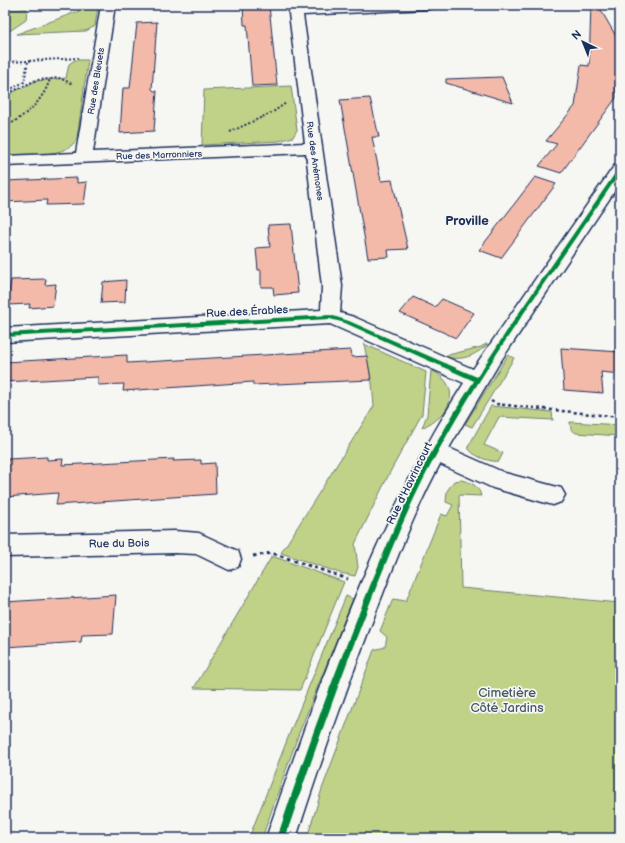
<svg xmlns="http://www.w3.org/2000/svg" width="625" height="843" viewBox="0 0 625 843" font-family="'Balsamiq Sans',sans-serif">
<style>
.green{fill:#c0d287;stroke:#6e8072}
.building{fill:#f3baa9;stroke:#1b2f5e}
.lines{fill:none;stroke-linecap:round;stroke-linejoin:round}
.minor-casing{stroke:#1b2f5e;stroke-width:3}
.path-far2{stroke:#1b2f5e;stroke-width:2;stroke-dasharray:2 2;stroke-linecap:butt}
.path-far1{stroke:#1b2f5e;stroke-width:2.5;stroke-dasharray:3 3;stroke-linecap:butt}
.path{stroke:#1b2f5e;stroke-width:3;stroke-dasharray:3.5 3.5;stroke-linecap:butt}
.minor{fill:#f6f6f2;fill-rule:evenodd}
.cycleway-casing{stroke:#f6f6f2;stroke-width:2}
.cycleway{fill:#00873e;fill-rule:evenodd}
.labels{text-anchor:middle;stroke-width:3.5;stroke-linejoin:round;paint-order:stroke}
.far-street-label{font-size:9px;fill:#1b2f5e;stroke:#f6f6f2}
.street-label{font-size:11px;fill:#1b2f5e;stroke:#f6f6f2}
.quarter-label{font-size:13px;font-weight:bold;fill:#1b2f5e;stroke:#f6f6f2}
.near-park-label{font-size:13px;fill:#445868;stroke:#f6f6f2}
</style>
<rect width="100%" height="100%" fill="#f6f6f2"/>
<filter id="ink" filterUnits="userSpaceOnUse"><feTurbulence type="fractalNoise" baseFrequency=".025" numOctaves="2"/><feDisplacementMap in="SourceGraphic" scale="8" xChannelSelector="R" yChannelSelector="G"/><feConvolveMatrix kernelMatrix="1 2 1 2 8 2 1 2 1" color-interpolation-filters="sRGB"/></filter>
<g filter="url(#ink)">
<g class="green">
<polygon points="98,7 95,26 86,31 17,34 79,11 80,8"/>
<polygon points="27,9 26,20 8,32 5,31 5,10"/>
<path d="M 75,60 L 88,60 L 77,138 C 69,159 24,154 5,155 L 5,96 L 36,81 L 66,78 L 69,64 Z"/>
<polygon points="291,86 297,130 293,137 279,141 202,145 204,90"/>
<polygon points="364,344 426,372 422,414 390,472 355,544 358,567 355,576 340,573 281,553 374,406 372,383"/>
<path d="M 486,344 L 488,344 C 475,356 461,362 444,356 L 481,347 Z"/>
<polygon points="508,355 514,358 472,427 465,424"/>
<path d="M 431,370 C 452,380 457,398 441,416 C 436,421 428,424 422,428 L 427,415 Z"/>
<path d="M 491,406 L 552,412 L 553,420 L 499,417 L 484,445 L 503,453 L 499,461 C 491,463 470,455 468,447 Z"/>
<polygon points="570,422 620,425 620,436 576,433 571,429"/>
<path d="M 461,480 C 471,482 479,486 481,496 L 459,495 L 461,588 L 620,603 L 620,838 L 307,838 L 322,789 L 374,650 L 385,647 L 387,637 L 380,631 L 393,599 L 406,601 L 441,514 L 447,516 L 453,505 L 446,502 L 447,491 L 454,481 Z"/>
<polygon points="272,556 344,582 300,690 194,688"/>
<polygon points="346,596 353,599 299,733 262,838 249,838 291,730"/>
</g>
<g class="building">
<polygon points="243,5 269,5 277,85 252,86 247,25 244,25"/>
<polygon points="591,5 598,5 617,38 616,98 561,173 539,166 557,144 546,141 575,106 581,65 589,66"/>
<polygon points="157,22 152,89 154,91 157,91 154,131 120,133 123,88 130,88 137,23"/>
<polygon points="502,77 513,103 446,83 446,79"/>
<polygon points="370,98 379,137 372,137 381,181 392,180 408,249 388,250 389,257 368,258 340,100"/>
<polygon points="535,177 556,184 501,258 479,250"/>
<polygon points="77,178 77,183 87,182 84,204 46,205 47,200 5,202 5,181"/>
<polygon points="291,224 298,293 274,295 273,287 261,287 261,270 258,270 256,248 270,247 268,225"/>
<polygon points="46,279 45,285 56,284 53,306 29,308 30,304 7,305 11,280"/>
<polygon points="126,280 125,302 101,303 103,282"/>
<polygon points="413,297 435,307 442,299 474,313 456,338 400,313"/>
<polygon points="561,348 620,352 620,374 601,372 603,393 564,390"/>
<polygon points="351,350 352,357 367,356 371,380 253,385 253,382 123,391 124,384 98,385 98,377 5,382 5,362 127,355 127,363"/>
<polygon points="47,457 47,460 63,459 62,465 174,459 173,461 201,460 201,464 215,463 216,494 56,505 58,493 5,497 5,464 7,464 8,459"/>
<polygon points="116,595 113,634 82,635 81,642 5,647 5,602"/>
</g>
<g class="lines">
<g class="minor-casing">
<g id="minor">
<path d="M 101,5 L 115,5 L 93,152 L 305,143 L 288,5 L 302,5 L 302,6 L 435,5 L 433,8 L 428,9 L 303,15 L 342,286 L 340,313 L 354,317 L 473,369 L 614,166 L 620,165 L 620,183 L 498,365 L 449,448 L 505,473 L 561,488 L 565,495 L 561,502 L 553,505 L 493,488 L 440,464 C 415,511 396,560 377,609 C 348,684 321,761 296,838 L 266,838 C 320,683 375,522 464,383 L 330,324 L 5,342 L 5,328 L 321,310 L 322,286 L 306,153 L 5,166 L 5,156 L 76,153 Z"/>
<polygon points="175,531 199,533 238,551 241,559 238,567 229,570 196,554 175,553 5,557 5,535"/>
</g>
</g>
<g class="path-far2">
<polyline points="5,62 28,61"/>
<polyline points="5,92 24,82 28,61 78,58"/>
<polyline points="5,95 36,80 50,79"/>
<path d="M 5,127 C 26,115 42,103 50,79 L 59,78 L 73,84"/>
<polyline points="230,132 273,112 286,103"/>
</g>
<polyline class="path-far1" points="491,401 496,404 620,417"/>
<polyline class="path" points="253,556 272,553 348,579"/>
<use href="#minor" class="minor"/>
<g class="cycleway-casing">
<path id="cycleway" d="M 618,169 L 620,169 L 620,173 C 552,274 478,372 423,480 C 402,522 385,565 368,608 C 338,684 311,761 285,838 L 277,838 C 302,762 329,687 359,613 C 377,568 396,522 418,478 C 435,444 454,412 474,381 L 345,323 L 330,319 L 5,337 L 5,333 L 330,315 L 349,321 L 477,377 L 514,320 Z"/>
</g>
<use href="#cycleway" class="cycleway"/>
</g>
</g>
<g class="labels">
<g class="far-street-label">
<text transform="translate(96 81) rotate(-81)" y="3">Rue des Bleuets</text>
<text transform="translate(159 155) rotate(-2)" y="3">Rue des Marronniers</text>
<text transform="translate(315 161) rotate(82)" y="3">Rue des Anémones</text>
</g>
<g class="street-label">
<text transform="translate(247 311) rotate(-3)" y="4">Rue des Érables</text>
<text transform="translate(409 483) rotate(-64)" y="4">Rue d'Havrincourt</text>
<text transform="translate(119 543) rotate(-1)" y="4">Rue du Bois</text>
</g>
<g class="quarter-label">
<text x="467" y="225">Proville</text>
</g>
<g class="near-park-label">
<text x="507" y="697">Cimetière<tspan x="507" dy="15">Côté Jardins</tspan></text>
</g>
</g>
<rect width="625" height="843" fill="none" stroke="#f6f6f2" stroke-width="20"/>
<rect x="10" y="10" width="605" height="823" fill="none" stroke="#1b2f5e" stroke-width="1.5" filter="url(#ink)"/>
<g transform="translate(583 42) rotate(317)" stroke="#f6f6f2" stroke-width="3" paint-order="stroke">
<path d="M0-3L7 15L0 10L-7 15Z" fill="#1b2f5e"/>
<text y="-6" font-size="11" font-weight="bold" text-anchor="middle" fill="#1b2f5e">N</text>
</g>
</svg>
